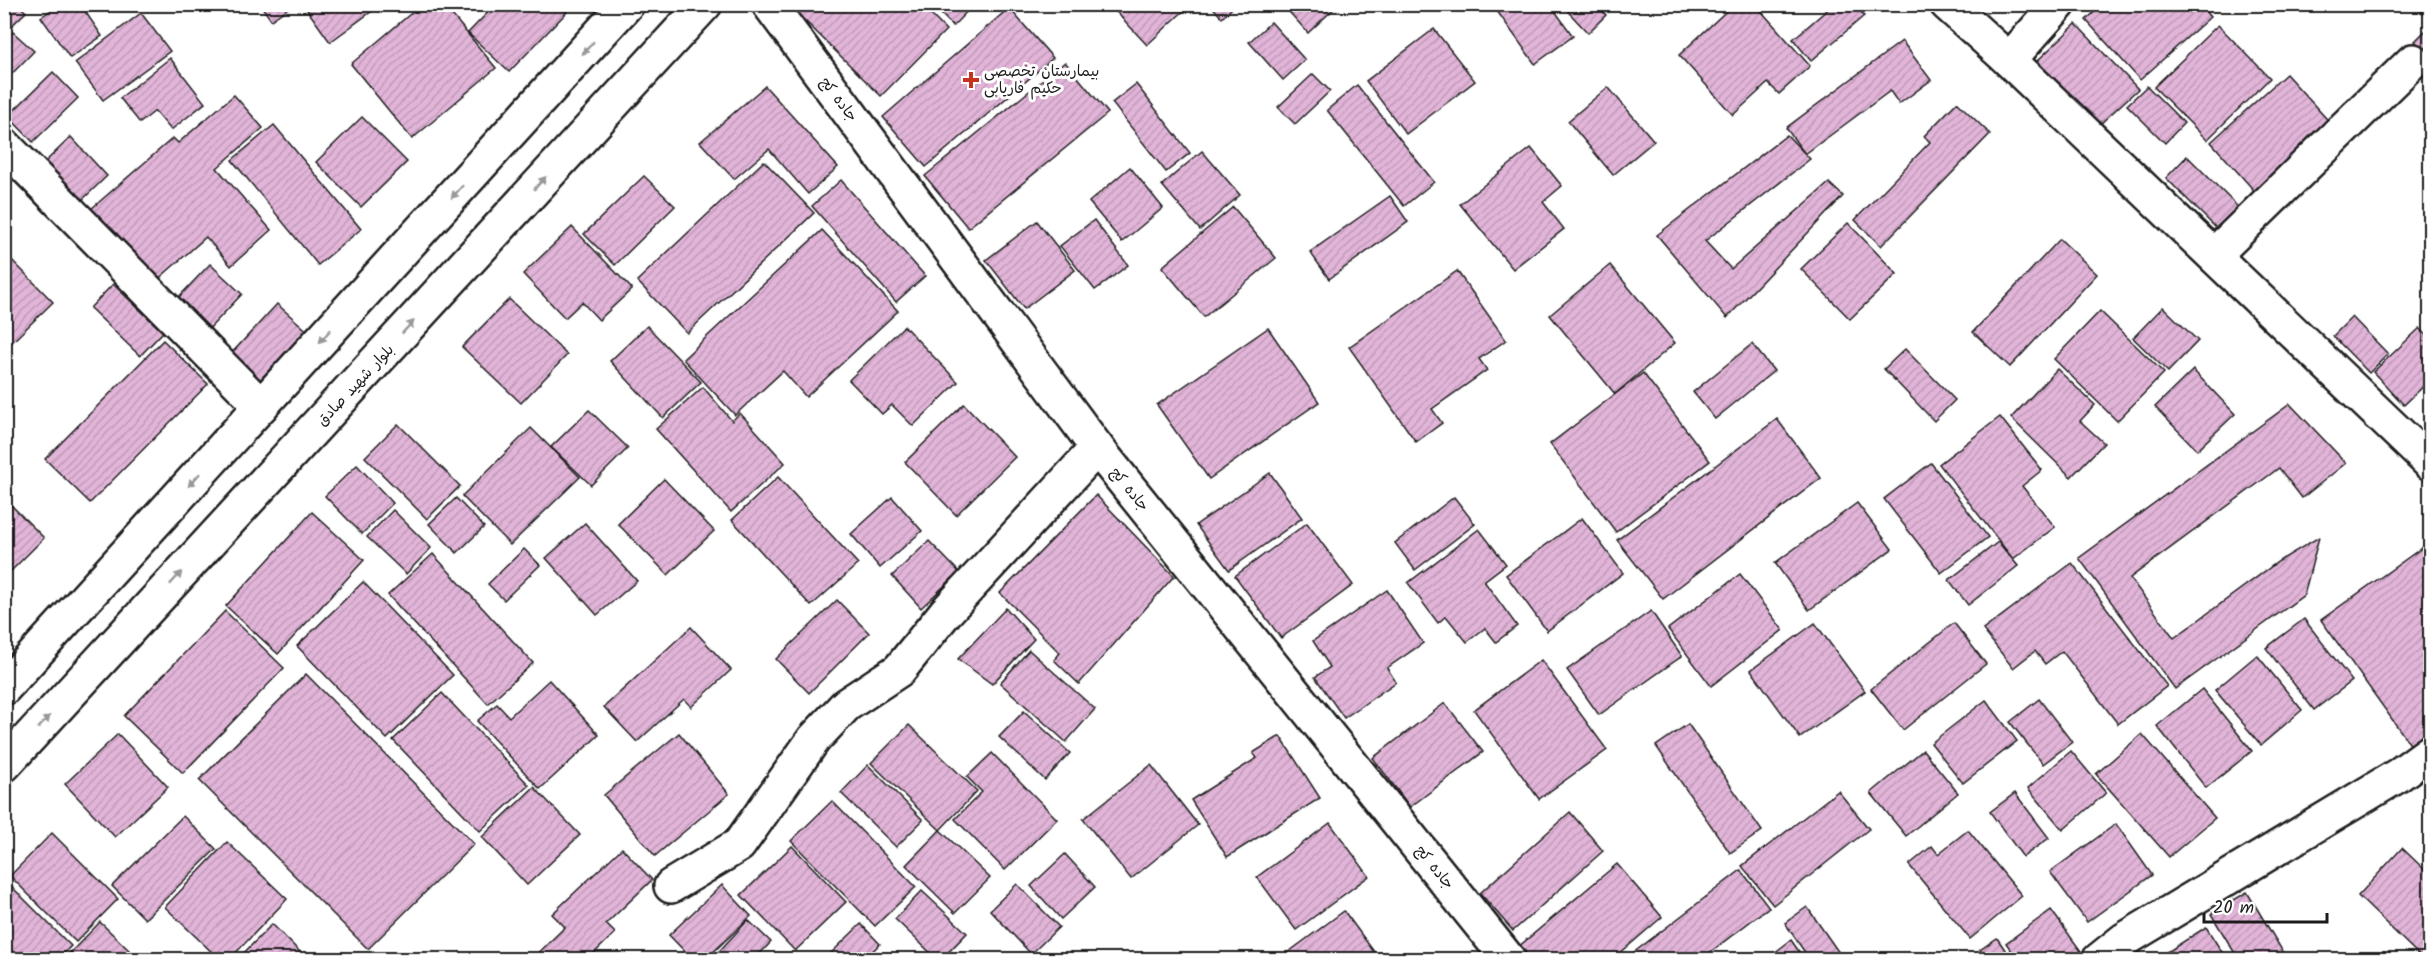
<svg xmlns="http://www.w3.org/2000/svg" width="2435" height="964" viewBox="0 0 2435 964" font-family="Kalam,'Playpen Sans Arabic',sans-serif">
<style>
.building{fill:url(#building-hatch);stroke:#1c1c1c;stroke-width:1.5}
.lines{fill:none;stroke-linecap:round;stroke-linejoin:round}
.street-casing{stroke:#1c1c1c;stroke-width:38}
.secondary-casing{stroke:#1c1c1c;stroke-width:38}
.street{stroke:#fff;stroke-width:33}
.secondary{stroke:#fff;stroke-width:33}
.oneway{fill:#999}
.poi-dot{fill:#c8321e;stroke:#fff;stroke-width:2}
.labels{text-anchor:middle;stroke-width:6;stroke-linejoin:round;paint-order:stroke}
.poi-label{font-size:15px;fill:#1c1c1c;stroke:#fff;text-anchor:start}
.street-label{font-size:15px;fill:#1c1c1c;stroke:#fff}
</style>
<defs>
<pattern id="building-hatch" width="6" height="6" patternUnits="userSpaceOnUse" patternTransform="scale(1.5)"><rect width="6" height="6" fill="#e1b4d8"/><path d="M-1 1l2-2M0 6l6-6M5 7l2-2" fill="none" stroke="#c09ab9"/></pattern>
</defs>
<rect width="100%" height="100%" fill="#fff"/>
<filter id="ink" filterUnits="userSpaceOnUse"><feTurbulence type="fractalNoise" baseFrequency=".0167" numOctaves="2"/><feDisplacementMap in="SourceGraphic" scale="12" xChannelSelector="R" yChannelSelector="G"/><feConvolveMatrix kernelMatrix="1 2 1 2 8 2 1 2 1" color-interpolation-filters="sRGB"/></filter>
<g filter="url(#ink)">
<g class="building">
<polygon points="4,4 18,4 26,12 4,33"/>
<polygon points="60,4 80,4 102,36 70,58 41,17"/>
<polygon points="260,4 294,4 271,20"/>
<polygon points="303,4 367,4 372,11 330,42"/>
<polygon points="422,4 443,4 496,68 412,139 351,64"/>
<polygon points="496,4 559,4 567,12 509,72 468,33"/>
<polygon points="806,4 920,4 946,30 881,96 797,13"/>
<polygon points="931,4 974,4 953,26"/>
<polygon points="1109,4 1190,4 1190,5 1147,45"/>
<polygon points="1210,4 1236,4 1222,18"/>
<polygon points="1282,4 1339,4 1308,33"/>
<polygon points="1492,4 1550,4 1573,36 1535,64"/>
<polygon points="1561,4 1596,4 1606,15 1588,33"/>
<polygon points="1734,4 1755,4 1810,66 1779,94 1768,83 1733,115 1679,55"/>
<polygon points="1834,4 1855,4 1864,16 1811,61 1793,39"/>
<polygon points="2103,4 2199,4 2210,17 2140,80 2086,20"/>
<polygon points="2415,4 2430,4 2430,18 2429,19"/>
<polygon points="1009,8 1053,58 926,167 883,117"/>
<polygon points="141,13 170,51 103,100 75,63"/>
<polygon points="1271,22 1305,60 1283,80 1249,42"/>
<polygon points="2076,24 2138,89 2098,126 2037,61"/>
<polygon points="2218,25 2270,78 2207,140 2154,87"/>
<polygon points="2430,26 2430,58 2415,41"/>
<polygon points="1434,29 1475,81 1406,134 1366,81"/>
<polygon points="13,32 34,51 4,82 4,41"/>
<polygon points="1902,41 1931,80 1899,104 1890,91 1805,154 1786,128"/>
<polygon points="170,58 205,103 171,130 155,111 140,123 120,98"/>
<polygon points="1065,62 1108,113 968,228 925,176"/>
<polygon points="53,72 78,98 33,142 8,116"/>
<polygon points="1313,74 1330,91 1295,124 1278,107"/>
<polygon points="2286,74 2334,127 2258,195 2211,142"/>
<polygon points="1136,84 1190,153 1166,172 1112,103"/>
<polygon points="1357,85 1434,182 1404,206 1327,110"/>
<polygon points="765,86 838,167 808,194 769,149 734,179 700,142"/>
<polygon points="2147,86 2184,123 2165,143 2127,105"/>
<polygon points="1608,87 1654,141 1613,175 1568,121"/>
<polygon points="234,95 263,128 217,168 271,230 231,266 206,237 155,282 91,209 173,138 178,143"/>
<polygon points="1957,102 1990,134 1881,246 1855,220 1930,142 1924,136"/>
<polygon points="362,117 407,162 361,207 316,162"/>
<polygon points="274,125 361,229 318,265 232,160"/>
<polygon points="1787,135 1810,159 1705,241 1731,269 1829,183 1843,196 1727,318 1657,235"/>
<polygon points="71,137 107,176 80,202 44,163"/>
<polygon points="1531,148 1562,186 1543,202 1564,229 1513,269 1460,204"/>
<polygon points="1202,151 1240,195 1200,230 1162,185"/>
<polygon points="2187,156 2241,210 2220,232 2166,178"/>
<polygon points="764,161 814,213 687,333 637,281"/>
<polygon points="1130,167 1163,208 1122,242 1089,202"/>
<polygon points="644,176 675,206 615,265 584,234"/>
<polygon points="841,180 925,276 896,302 812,206"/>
<polygon points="1390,196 1408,222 1329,279 1310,252"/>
<polygon points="1233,207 1276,258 1204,317 1162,267"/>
<polygon points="1094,220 1128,265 1095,290 1060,246"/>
<polygon points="1037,221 1075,270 1024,309 986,260"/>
<polygon points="1848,223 1897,274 1850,319 1801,269"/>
<polygon points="572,227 632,289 599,320 582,302 565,318 523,274"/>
<polygon points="822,230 898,311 806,397 783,371 735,415 683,359"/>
<polygon points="2060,239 2097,274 2010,367 1973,332"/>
<polygon points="4,252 53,302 4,350"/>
<polygon points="210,264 242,294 207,331 175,301"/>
<polygon points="1610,265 1675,343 1615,394 1550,315"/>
<polygon points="1457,271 1506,340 1479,359 1487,370 1432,409 1442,423 1416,442 1349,347"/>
<polygon points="113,284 163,332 140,356 90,308"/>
<polygon points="509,299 567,355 521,403 462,347"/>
<polygon points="277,304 312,335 265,387 230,355"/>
<polygon points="2163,307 2198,341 2168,372 2133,338"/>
<polygon points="2100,311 2164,373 2117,421 2054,359"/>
<polygon points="2352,317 2388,354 2369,373 2333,336"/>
<polygon points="647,326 701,382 663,418 610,361"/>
<polygon points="904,326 958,382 913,426 892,405 882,414 849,380"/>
<polygon points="1268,328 1319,402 1209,479 1157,405"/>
<polygon points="2420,328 2430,339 2430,380 2404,405 2373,372"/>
<polygon points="163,340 208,384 90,503 45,459"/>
<polygon points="1752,344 1774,371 1715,419 1693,392"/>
<polygon points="1905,349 1955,400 1934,421 1884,369"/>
<polygon points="2057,369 2095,405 2080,421 2104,443 2071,477 2011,418"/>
<polygon points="2193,370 2235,414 2197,450 2155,407"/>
<polygon points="1643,373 1710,461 1616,532 1550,444"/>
<polygon points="703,387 732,421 740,413 785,463 731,512 656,429"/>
<polygon points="964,404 1015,457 956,515 905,462"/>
<polygon points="2290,404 2346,463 2302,498 2279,468 2130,578 2174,638 2279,561 2319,537 2304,595 2175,689 2079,558"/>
<polygon points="589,410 628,448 591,485 551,447"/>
<polygon points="2000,417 2042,470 2022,486 2055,527 2013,559 1939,464"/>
<polygon points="1777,419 1821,478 1663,599 1617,540"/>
<polygon points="398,424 460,486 427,519 365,457"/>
<polygon points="531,428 580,477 510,545 462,496"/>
<polygon points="1931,463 1988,537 1941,573 1884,499"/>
<polygon points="357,465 393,503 362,534 325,496"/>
<polygon points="1270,473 1302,518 1229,570 1196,525"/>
<polygon points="778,477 858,564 811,606 732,520"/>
<polygon points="664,479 714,531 668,575 618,524"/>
<polygon points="1096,495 1174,576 1079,684 1054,660 1060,653 1000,593"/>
<polygon points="892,497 922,531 880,568 851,534"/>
<polygon points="1454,497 1475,524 1415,570 1395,543"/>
<polygon points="4,498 44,538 4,578"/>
<polygon points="456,498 484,527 457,553 429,524"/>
<polygon points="1857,503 1892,549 1809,610 1775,563"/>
<polygon points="393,510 431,548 406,574 367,537"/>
<polygon points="312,512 364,560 278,654 226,606"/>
<polygon points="1582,518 1623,573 1547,631 1506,575"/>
<polygon points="585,523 637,581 597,615 546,558"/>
<polygon points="1307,523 1353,585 1281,638 1235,576"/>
<polygon points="1479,529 1506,564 1484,581 1517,626 1496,642 1485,628 1467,642 1446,616 1438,623 1408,583"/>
<polygon points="929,541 959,572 921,608 892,576"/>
<polygon points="1998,542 2018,566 1968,605 1949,580"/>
<polygon points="2423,547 2430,554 2430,738 2414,750 2321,620"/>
<polygon points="524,549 540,565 504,600 488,584"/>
<polygon points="433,554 533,663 488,704 388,595"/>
<polygon points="2072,563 2167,686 2118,724 2062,651 2045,664 2035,651 2013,668 1983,630"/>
<polygon points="1740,574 1783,630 1711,686 1668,629"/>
<polygon points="363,582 453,675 387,739 297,646"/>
<polygon points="1387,590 1423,643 1387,668 1396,682 1344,718 1315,677 1330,667 1313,641"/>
<polygon points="837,600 869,633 809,693 776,659"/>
<polygon points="1006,608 1034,639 992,684 958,659"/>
<polygon points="225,611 284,668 183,773 124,716"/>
<polygon points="1651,611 1682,656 1599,715 1567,670"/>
<polygon points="2304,619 2352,681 2314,710 2266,648"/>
<polygon points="1815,623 1865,691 1800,738 1751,670"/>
<polygon points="1954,623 1986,664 1903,730 1871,689"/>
<polygon points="691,627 731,670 691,707 684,699 637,742 604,707"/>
<polygon points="1029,650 1095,709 1066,742 1000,683"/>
<polygon points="2257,655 2302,710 2261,745 2215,690"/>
<polygon points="1541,660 1607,750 1539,799 1474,710"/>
<polygon points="306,674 474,844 368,949 199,780"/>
<polygon points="549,680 599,735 540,789 477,721 497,704 509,717"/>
<polygon points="2202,689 2252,751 2206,788 2157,726"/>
<polygon points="442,693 529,785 480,831 393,740"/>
<polygon points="2039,699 2072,742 2043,764 2010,722"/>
<polygon points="1986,700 2017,741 1963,783 1931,743"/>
<polygon points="1445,703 1483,752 1410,807 1373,758"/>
<polygon points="1024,711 1070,753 1045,780 999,737"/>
<polygon points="1688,724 1762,831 1730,853 1656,746"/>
<polygon points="909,725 977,791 940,830 871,763"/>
<polygon points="679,733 729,794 655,856 604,795"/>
<polygon points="118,734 168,787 115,837 65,784"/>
<polygon points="2142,734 2215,818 2169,857 2096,774"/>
<polygon points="1280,736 1320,798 1227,857 1191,800 1257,758 1253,753"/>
<polygon points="1923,750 1958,793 1906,836 1871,793"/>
<polygon points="2071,751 2106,793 2063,830 2028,788"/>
<polygon points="992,753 1057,819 1005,870 955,819 982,792 967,777"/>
<polygon points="868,765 923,820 896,847 841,793"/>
<polygon points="1151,765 1198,825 1131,879 1083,819"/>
<polygon points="534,787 580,835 527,885 482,837"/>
<polygon points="1838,791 1869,829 1773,905 1742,866"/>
<polygon points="2015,793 2049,838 2023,857 1990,812"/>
<polygon points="832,801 916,887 875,926 791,841"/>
<polygon points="1570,812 1603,851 1513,931 1480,893"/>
<polygon points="183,816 216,849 145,919 112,886"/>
<polygon points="1330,823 1369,876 1296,930 1257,877"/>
<polygon points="2116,824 2152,875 2087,922 2050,872"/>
<polygon points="940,830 990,878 955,913 906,865"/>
<polygon points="1968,830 2022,896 1970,939 1909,865 1932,846 1938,854"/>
<polygon points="52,833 118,899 76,942 10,876"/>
<polygon points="227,842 287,899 229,960 220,960 165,907"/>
<polygon points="792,846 846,902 795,951 741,895"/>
<polygon points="622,848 652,880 606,924 615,933 587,960 531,960 565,927 552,914"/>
<polygon points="2402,848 2426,871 2430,866 2430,960 2424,960 2358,896"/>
<polygon points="1065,854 1095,887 1061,919 1031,886"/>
<polygon points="1617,864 1662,917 1612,960 1528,960 1518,947"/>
<polygon points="1741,870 1769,907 1700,960 1624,960"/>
<polygon points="1017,884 1059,927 1031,954 990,910"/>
<polygon points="10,885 71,946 57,960 4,960 4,890"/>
<polygon points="722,885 751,916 705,960 693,960 669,935"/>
<polygon points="922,891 967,933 941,960 938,960 895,919"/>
<polygon points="2247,892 2286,957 2282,960 2239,960 2211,914"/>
<polygon points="1807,907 1844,960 1810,960 1785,923"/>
<polygon points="2051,910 2086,958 2018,960 2006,943"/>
<polygon points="1344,911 1380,960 1278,960"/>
<polygon points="748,920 771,942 754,960 711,960"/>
<polygon points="100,922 133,954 127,960 77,960 70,953"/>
<polygon points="272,924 308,960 237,960"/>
<polygon points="861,924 880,944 865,958 867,960 824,960"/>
<polygon points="2206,927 2227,960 2155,960"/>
<polygon points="1997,938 2012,960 1986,960 1980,950"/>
<polygon points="1791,940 1805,960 1765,960"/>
</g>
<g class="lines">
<g class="street-casing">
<g id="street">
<polyline points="769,4 1097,448 1509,960"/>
<polyline points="1947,4 2009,60 2430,463"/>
<polyline points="2009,60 2059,4"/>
<polyline points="4,145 261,406"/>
<polyline points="2214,255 2413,61"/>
<polyline points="671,886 739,845 814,739 846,705 899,670 945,613 1097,448"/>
<polyline points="2099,960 2124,940 2397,776 2430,752"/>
</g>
</g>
<g class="secondary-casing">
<g id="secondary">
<polyline points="4,688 627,4"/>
<polyline points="4,765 705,4"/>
</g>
</g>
<use href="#street" class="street"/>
<use href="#secondary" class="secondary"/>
</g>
<defs><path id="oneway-solid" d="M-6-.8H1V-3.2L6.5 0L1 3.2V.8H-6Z" transform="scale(1.5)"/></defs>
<g class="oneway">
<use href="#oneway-solid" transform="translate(588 48) rotate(132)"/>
<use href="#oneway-solid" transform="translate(540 183) rotate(-47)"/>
<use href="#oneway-solid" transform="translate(457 192) rotate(132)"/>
<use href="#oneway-solid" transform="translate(408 327) rotate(-47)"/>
<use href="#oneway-solid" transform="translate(325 336) rotate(132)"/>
<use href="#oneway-solid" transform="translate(194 480) rotate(132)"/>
<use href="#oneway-solid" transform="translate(176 578) rotate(-47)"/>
<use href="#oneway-solid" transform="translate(44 722) rotate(-47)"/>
</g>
</g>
<path class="poi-dot" d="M968 71h6v6h6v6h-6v6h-6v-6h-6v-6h6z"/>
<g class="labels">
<g class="poi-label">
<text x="984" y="76">بیمارستان تخصصی<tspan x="984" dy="17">حکیم فاریابی</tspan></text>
</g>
<g class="street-label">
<text transform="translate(839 99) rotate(53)" y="5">جاده کج</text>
<text transform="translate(355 385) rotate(-47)" y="5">بلوار شهید صادق</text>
<text transform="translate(1130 489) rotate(51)" y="5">جاده کج</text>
<text transform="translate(1435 867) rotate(51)" y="5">جاده کج</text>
</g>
</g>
<rect width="2435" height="964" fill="none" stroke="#fff" stroke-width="24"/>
<rect x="12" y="12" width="2411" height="940" fill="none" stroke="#1c1c1c" stroke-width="2" filter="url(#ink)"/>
<path d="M2204 913v9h123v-9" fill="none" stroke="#1c1c1c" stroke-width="3"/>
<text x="2213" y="913" font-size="18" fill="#1c1c1c" stroke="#ffffff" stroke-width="4.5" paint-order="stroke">20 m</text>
</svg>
